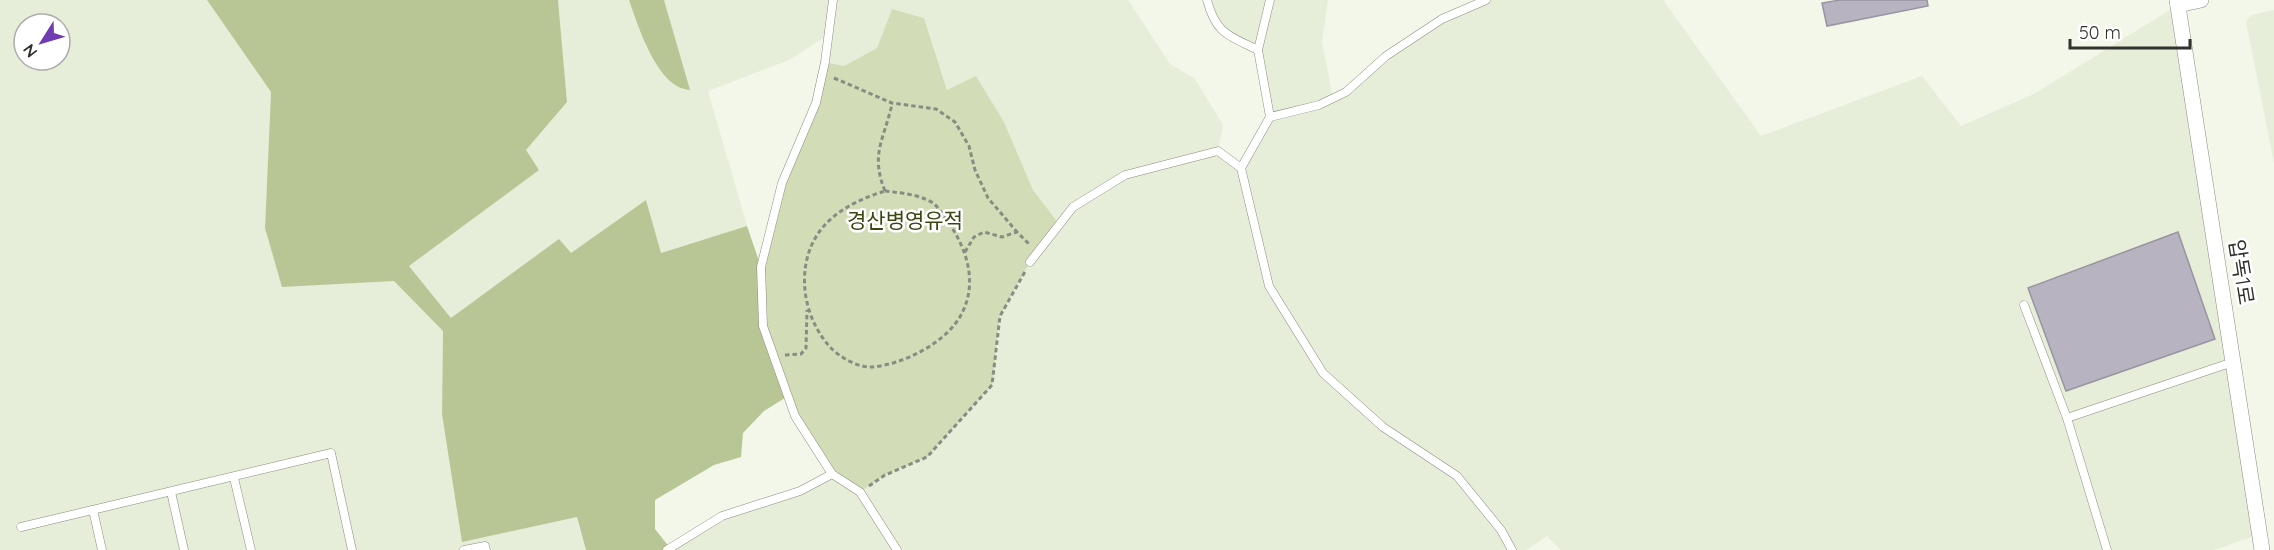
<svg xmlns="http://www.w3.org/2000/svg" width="2274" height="550" viewBox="0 0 2274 550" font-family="Quicksand,'Noto Sans KR',sans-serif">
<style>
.built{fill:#e6edd8;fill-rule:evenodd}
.green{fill:#d2ddb8}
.forest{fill:#b8c696}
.building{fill:#b7b3c0;stroke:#9894a1;stroke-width:1.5}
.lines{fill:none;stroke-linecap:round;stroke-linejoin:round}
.lane-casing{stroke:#888d80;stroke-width:9}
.street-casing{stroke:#888d80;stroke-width:16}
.path{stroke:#888c82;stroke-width:3;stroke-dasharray:4.5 3;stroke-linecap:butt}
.lane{stroke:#fff;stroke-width:8}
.street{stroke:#fff;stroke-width:15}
.labels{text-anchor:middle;stroke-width:5;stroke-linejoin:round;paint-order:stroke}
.park-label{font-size:21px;fill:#3a4711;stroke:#fff}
.street-label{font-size:21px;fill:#30322c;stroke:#fff}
</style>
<rect width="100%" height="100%" fill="#f2f7e9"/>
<g class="built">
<path d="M 0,0 L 207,0 L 271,92 L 265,227 L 282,286 L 394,281 L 443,331 L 442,414 L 577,517 L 586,550 L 0,550 ZM 24,24 L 60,24 L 60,60 L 24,60 Z"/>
<polygon points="558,0 629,0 639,28 682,90 689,90 664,0 1128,0 1170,64 1195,79 1223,125 1218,151 1241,168 1270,117 1259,51 1228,35 1207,0 1328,0 1322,42 1333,98 1386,56 1442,19 1486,0 1663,0 1761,136 1922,76 1961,126 2034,94 2178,5 2260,534 2214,550 1561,550 1547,536 1526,550 667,550 722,516 800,491 832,474 860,492 885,475 927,457 998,351 1000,316 1030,262 1059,224 1033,190 1004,122 976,77 947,90 924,18 892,9 877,48 844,66 825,62 828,35 789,60 708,91 747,226 660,253 646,200 571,254 559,240 452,319 409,266 539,170 526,150 567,102"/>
<polygon points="2274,10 2274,163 2246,21 2251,15"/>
</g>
<polygon class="green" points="892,9 924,18 947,90 976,76 1004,122 1033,190 1059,224 1030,262 1000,316 992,385 927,457 885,475 860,492 838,478 795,416 763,326 761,267 782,183 816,103 825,62 844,66 877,48"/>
<g class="forest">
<polygon points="207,0 558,0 567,102 526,150 539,170 409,266 451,318 559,239 571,253 646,200 661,253 747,226 761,267 763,326 788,396 764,411 743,433 741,457 714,465 655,500 655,529 670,548 667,550 586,550 577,517 462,542 442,414 443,331 394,281 282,287 265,228 271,92"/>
<path d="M 629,0 L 664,0 L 690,90 C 658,89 638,26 629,0 Z"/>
</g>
<g class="building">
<polygon points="1840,0 1927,0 1928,6 1827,26 1822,3"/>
<polygon points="2178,232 2215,339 2066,391 2028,288"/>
</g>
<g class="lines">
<g class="lane-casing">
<g id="lane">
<polyline points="833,0 825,62 816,103 782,183 761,267 763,326 795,416 832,474 860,492 897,550"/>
<path d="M 1207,0 C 1216,34 1229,36 1258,50"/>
<polyline points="1270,0 1258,50 1270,117"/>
<polyline points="1486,0 1442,19 1386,56 1346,92 1319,105 1270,117 1241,168 1269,286 1323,373 1383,427 1457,476 1501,530 1512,550"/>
<polyline points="1030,262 1073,207 1125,175 1218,151 1241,168"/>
<polyline points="2024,305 2067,418 2107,550"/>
<polyline points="2067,418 2233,362"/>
<polyline points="234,478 251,550"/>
<polyline points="171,492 184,550"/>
<polyline points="93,510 102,550"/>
<polyline points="21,527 331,453 352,550"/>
<polyline points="464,550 485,546 486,550"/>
<polyline points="667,550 722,516 800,491 832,474"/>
</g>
</g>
<g class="street-casing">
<g id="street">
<polyline points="2177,0 2262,550"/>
<polyline points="2178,5 2201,0"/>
</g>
</g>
<g class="path">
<polyline points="834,78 892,103 936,109 955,122 969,146 975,170 988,198 1017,232"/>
<path d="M 885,191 C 901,193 918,194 933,203 C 937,206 941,212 944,216 C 965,244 979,280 962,313 C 948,342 903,365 871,367 C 857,367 841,358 831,348 C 798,313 793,251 832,218 C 847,205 866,197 885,191 Z"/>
<path d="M 885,191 C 870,154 884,140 892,104"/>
<polyline points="965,252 974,237 984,232 1002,237 1017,232 1030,245"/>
<polyline points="785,355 801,354 806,348 807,310"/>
<polyline points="869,486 885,475 927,457 992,385 1000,316 1026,270"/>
</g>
<use href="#lane" class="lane"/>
<use href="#street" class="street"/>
</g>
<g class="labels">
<g class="park-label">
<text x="905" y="228">경산병영유적</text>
</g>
<g class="street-label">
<text transform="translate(2241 272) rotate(81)" y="7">압독1로</text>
</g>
</g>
<g transform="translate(42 42) rotate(233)"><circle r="28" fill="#ffffff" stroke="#acadab" stroke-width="1.5"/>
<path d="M0-4.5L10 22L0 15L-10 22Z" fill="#713cb3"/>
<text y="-9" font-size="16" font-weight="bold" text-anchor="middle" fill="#30322c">N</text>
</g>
<path d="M2070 39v9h120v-9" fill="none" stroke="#30322c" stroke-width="3"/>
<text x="2079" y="39" font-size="18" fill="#30322c" stroke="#ffffff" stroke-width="4.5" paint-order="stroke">50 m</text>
</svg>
